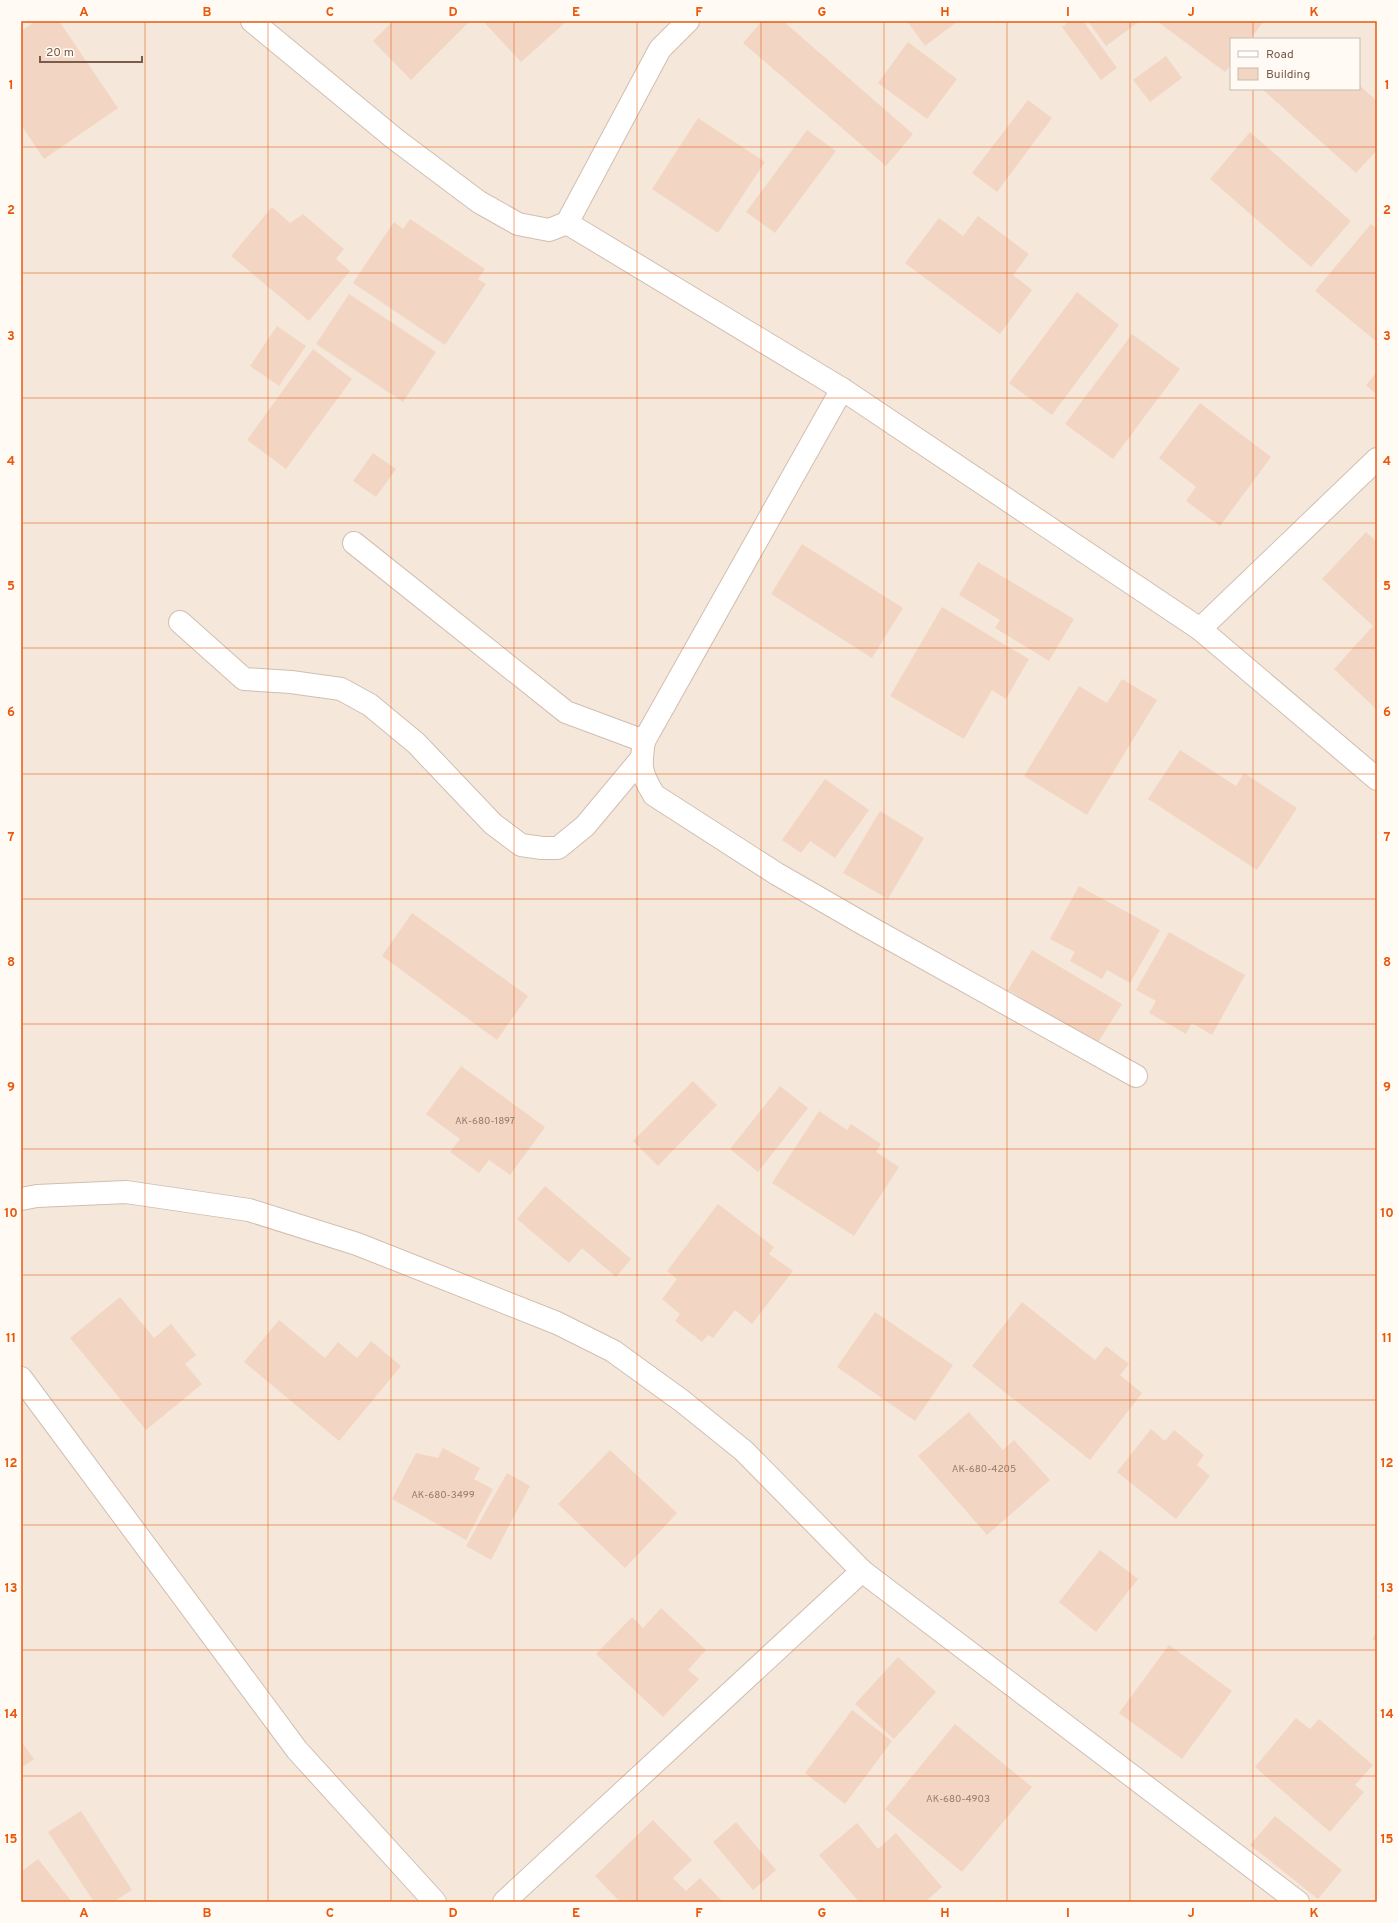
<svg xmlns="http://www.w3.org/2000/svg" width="1398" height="1923" viewBox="0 0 1398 1923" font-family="Overpass,sans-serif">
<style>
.residential{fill:#f5e8da;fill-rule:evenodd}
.building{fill:#f3d5c3}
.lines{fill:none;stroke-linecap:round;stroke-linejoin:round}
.minor-casing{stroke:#d1beb0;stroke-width:24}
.minor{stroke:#fff;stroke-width:22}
.grid{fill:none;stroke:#e8590c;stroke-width:1;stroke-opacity:0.55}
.labels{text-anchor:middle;stroke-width:3;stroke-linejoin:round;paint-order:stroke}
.number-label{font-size:10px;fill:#987a6a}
.neatline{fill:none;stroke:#e8590c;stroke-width:1.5}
.grid-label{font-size:13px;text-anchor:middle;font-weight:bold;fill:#e8590c}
</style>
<rect width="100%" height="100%" fill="#fdf6ec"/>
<path class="residential" d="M 21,21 L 1377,21 L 1377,1902 L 21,1902 ZM 1231,39 L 1359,39 L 1359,89 L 1231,89 Z"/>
<g class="building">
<polygon points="36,21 59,21 118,108 44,159 21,125 21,31"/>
<polygon points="393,21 470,21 411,80 373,41"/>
<polygon points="483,21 567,21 521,62"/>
<polygon points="762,21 783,21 913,134 886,166 743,43"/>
<polygon points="907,21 958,21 925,46"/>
<polygon points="1070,21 1083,21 1117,68 1101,80 1062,27"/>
<polygon points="1088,21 1140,21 1106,46"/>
<polygon points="1157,21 1264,21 1250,39 1231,39 1231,65 1225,72"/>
<polygon points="908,42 957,79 927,119 878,83"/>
<polygon points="1166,56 1182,78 1150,102 1133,80"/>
<polygon points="1359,85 1377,101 1377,150 1356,173 1262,89 1359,89"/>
<polygon points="1028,100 1052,118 997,192 972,173"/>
<polygon points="698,118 765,162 718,233 652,189"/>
<polygon points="807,130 836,151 775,233 746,212"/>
<polygon points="1250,132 1351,221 1311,267 1210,179"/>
<polygon points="272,207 290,223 303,214 344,249 336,259 350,271 309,321 231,256"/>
<polygon points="978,216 1029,254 1013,275 1032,290 1000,334 905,263 939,218 963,236"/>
<polygon points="410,219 485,269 478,279 486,284 445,345 353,283 394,222 403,229"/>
<polygon points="1371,224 1377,229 1377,342 1315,291"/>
<polygon points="1077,292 1119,325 1052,415 1009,383"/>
<polygon points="349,294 436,352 403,402 316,344"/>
<polygon points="277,326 306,346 279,386 250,366"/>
<polygon points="1132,334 1180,369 1113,459 1065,424"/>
<polygon points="313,349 352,379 286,469 247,440"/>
<polygon points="1377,372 1377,395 1366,385"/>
<polygon points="1200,403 1271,457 1220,526 1186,501 1196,487 1159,458"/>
<polygon points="373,453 396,469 376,497 353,481"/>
<polygon points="1366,532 1377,542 1377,710 1334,669 1373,626 1322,579"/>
<polygon points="802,544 903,608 872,658 771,594"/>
<polygon points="978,562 1074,619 1049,661 995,628 1000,620 959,595"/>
<polygon points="942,607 1029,659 1006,699 992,690 964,739 890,696"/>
<polygon points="1122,679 1157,700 1087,815 1024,776 1079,686 1107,703"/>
<polygon points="1180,750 1236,786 1244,773 1297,808 1257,870 1148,799"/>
<polygon points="825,779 869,810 835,858 810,841 801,853 782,840"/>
<polygon points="880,811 924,838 888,899 843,873"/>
<polygon points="1079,886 1160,930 1130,983 1107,970 1102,979 1070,961 1075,952 1050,939"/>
<polygon points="412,913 528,996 497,1040 382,956"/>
<polygon points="1169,932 1245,975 1212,1035 1192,1023 1186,1034 1149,1013 1156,1001 1136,990"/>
<polygon points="1032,950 1122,1004 1097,1044 1008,990"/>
<polygon points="461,1066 545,1127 510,1175 489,1160 479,1173 450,1152 460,1139 426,1114"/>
<polygon points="693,1081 717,1105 658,1166 633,1141"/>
<polygon points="780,1086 808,1108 758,1172 730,1149"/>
<polygon points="819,1111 847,1130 851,1124 881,1144 876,1152 899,1167 854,1236 772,1183"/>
<polygon points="545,1186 631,1259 616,1277 582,1248 569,1263 517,1219"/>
<polygon points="718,1204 774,1247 769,1254 793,1271 752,1324 735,1310 713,1338 708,1335 702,1342 675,1321 680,1314 662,1299 677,1279 667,1271"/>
<polygon points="120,1297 154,1338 171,1324 196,1355 185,1364 202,1384 146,1430 70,1338"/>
<polygon points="1022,1302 1095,1360 1106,1346 1129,1364 1120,1375 1142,1393 1090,1460 972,1366"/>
<polygon points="875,1312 953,1365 915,1421 837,1367"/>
<polygon points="279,1320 325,1358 338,1342 357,1358 371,1341 401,1366 339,1441 244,1362"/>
<polygon points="969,1412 1003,1450 1014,1440 1050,1480 987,1535 918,1456"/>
<polygon points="1151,1429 1165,1441 1174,1430 1204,1455 1197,1465 1210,1476 1176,1519 1117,1472"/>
<polygon points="443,1448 480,1468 474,1479 493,1489 466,1540 392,1499 416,1453 438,1458"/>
<polygon points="610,1450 677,1513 625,1568 558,1504"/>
<polygon points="507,1473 530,1486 491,1560 466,1546"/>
<polygon points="1100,1550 1138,1579 1096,1632 1059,1602"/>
<polygon points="661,1608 706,1650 688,1670 699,1679 663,1717 596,1654 632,1617 643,1628"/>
<polygon points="1377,1631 1377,1642 1372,1639"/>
<polygon points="1169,1645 1232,1691 1182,1759 1119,1713"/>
<polygon points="898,1657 936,1692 894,1739 855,1704"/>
<polygon points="852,1710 892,1741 845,1804 805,1773"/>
<polygon points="1296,1718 1310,1729 1319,1719 1373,1765 1355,1785 1364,1792 1330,1832 1255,1767"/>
<polygon points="955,1724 1032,1787 962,1872 885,1809"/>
<polygon points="21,1741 34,1759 21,1768"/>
<polygon points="81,1811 132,1890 113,1902 94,1902 48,1832"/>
<polygon points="1275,1816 1342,1870 1318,1899 1250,1845"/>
<polygon points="653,1820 692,1860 673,1878 686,1891 700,1878 723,1902 620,1902 595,1876"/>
<polygon points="736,1822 776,1870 753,1890 713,1842"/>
<polygon points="857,1823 878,1849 896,1833 942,1887 928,1899 930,1902 859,1902 819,1855"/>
<polygon points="38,1859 72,1902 21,1902 21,1872"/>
</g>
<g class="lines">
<g class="minor-casing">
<g id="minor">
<polyline points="252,21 395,139 479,202 518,224 549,230 567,223 660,49 688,21"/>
<polyline points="567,223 842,389 1200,629 1377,779"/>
<path d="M 842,389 L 644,741 C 640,767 640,772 654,795 L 777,874 L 869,927 L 1136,1076"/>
<polyline points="354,543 566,712 644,741"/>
<polyline points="180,622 244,679 291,682 341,689 370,705 416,743 493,824 521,845 542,848 558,848 585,826 641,759"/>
<polyline points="1200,629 1377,459"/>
<polyline points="21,1199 37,1196 126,1192 249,1210 357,1244 557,1323 613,1351 682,1401 744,1451 862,1571 1298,1902"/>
<polyline points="21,1378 297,1750 435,1902"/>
<polyline points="504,1902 862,1571"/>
</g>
</g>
<use href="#minor" class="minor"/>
</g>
<path class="grid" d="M 145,21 L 145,1902M 268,21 L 268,1902M 391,21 L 391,1902M 514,21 L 514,1902M 637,21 L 637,1902M 761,21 L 761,1902M 884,21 L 884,1902M 1007,21 L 1007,1902M 1130,21 L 1130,1902M 1253,21 L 1253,39M 1253,89 L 1253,1902M 21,147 L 1377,147M 21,273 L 1377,273M 21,398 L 1377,398M 21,523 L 1377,523M 21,648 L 1377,648M 21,774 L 1377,774M 21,899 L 1377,899M 21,1024 L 1377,1024M 21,1149 L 1377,1149M 21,1275 L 1377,1275M 21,1400 L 1377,1400M 21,1525 L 1377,1525M 21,1650 L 1377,1650M 21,1776 L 1377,1776"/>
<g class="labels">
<g class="number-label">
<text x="485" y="1124">AK-680-1897</text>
<text x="984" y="1472">AK-680-4205</text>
<text x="443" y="1498">AK-680-3499</text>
<text x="958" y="1802">AK-680-4903</text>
</g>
</g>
<rect width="1398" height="1923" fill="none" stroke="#fffaf3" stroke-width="44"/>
<rect x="1230" y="38" width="130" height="52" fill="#fffaf3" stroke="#cabbb1"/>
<rect x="1238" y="51" width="20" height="6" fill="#ffffff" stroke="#cabbb1"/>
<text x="1266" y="58" font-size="12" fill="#7a5c4d">Road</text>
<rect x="1238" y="68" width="20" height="12" fill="#f3d5c3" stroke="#cabbb1"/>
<text x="1266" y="78" font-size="12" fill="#7a5c4d">Building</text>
<path d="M40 56v6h102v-6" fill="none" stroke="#7a5c4d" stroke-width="2"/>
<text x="46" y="56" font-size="12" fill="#7a5c4d" stroke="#fffaf3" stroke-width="3" paint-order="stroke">20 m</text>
<rect x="22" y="22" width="1354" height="1879" class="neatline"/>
<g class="grid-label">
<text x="84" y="16">A</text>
<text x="207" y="16">B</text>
<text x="330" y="16">C</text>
<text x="453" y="16">D</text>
<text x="576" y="16">E</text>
<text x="699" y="16">F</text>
<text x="822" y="16">G</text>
<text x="945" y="16">H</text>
<text x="1068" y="16">I</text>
<text x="1191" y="16">J</text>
<text x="1314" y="16">K</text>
<text x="11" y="89">1</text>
<text x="1387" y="89">1</text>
<text x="11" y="214">2</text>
<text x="1387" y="214">2</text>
<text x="11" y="340">3</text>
<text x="1387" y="340">3</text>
<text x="11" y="465">4</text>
<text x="1387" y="465">4</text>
<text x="11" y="590">5</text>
<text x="1387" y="590">5</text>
<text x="11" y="716">6</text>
<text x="1387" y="716">6</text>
<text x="11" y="841">7</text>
<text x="1387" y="841">7</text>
<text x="11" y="966">8</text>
<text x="1387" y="966">8</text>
<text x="11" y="1091">9</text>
<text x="1387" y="1091">9</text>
<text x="11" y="1217">10</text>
<text x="1387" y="1217">10</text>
<text x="11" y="1342">11</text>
<text x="1387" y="1342">11</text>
<text x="11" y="1467">12</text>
<text x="1387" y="1467">12</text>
<text x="11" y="1592">13</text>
<text x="1387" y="1592">13</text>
<text x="11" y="1718">14</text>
<text x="1387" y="1718">14</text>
<text x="11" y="1843">15</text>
<text x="1387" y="1843">15</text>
<text x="84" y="1917">A</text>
<text x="207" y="1917">B</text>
<text x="330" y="1917">C</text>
<text x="453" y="1917">D</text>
<text x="576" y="1917">E</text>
<text x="699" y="1917">F</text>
<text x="822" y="1917">G</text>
<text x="945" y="1917">H</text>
<text x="1068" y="1917">I</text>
<text x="1191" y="1917">J</text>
<text x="1314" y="1917">K</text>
</g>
</svg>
